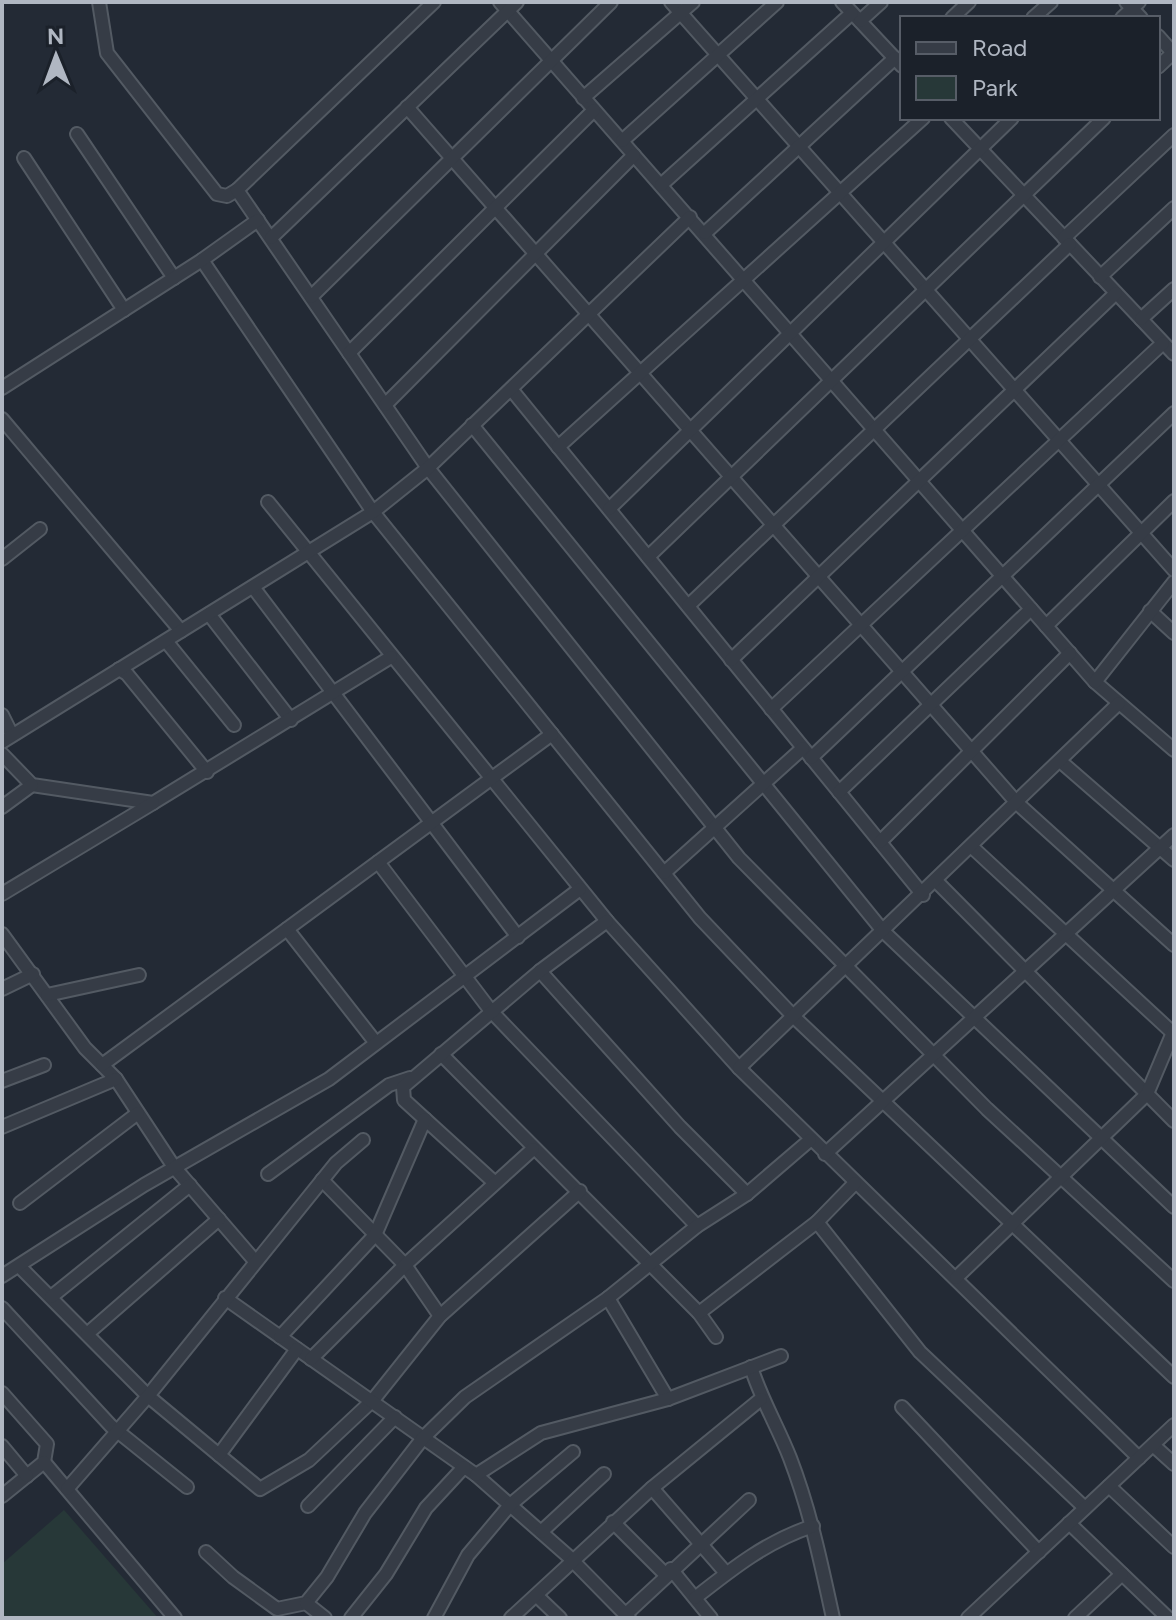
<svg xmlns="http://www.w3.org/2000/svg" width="1176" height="1620" viewBox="0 0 1176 1620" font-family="Figtree,sans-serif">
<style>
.green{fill:#273838}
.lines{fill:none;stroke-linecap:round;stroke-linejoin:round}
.street-casing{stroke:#535a63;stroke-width:16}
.street{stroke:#363c46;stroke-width:12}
</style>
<rect width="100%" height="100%" fill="#232a35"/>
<polygon class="green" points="64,1510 158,1618 2,1618 2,1564"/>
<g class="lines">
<g class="street-casing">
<g id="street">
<polyline points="99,2 107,53 217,194 227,196 237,190"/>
<polyline points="434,2 237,190 428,468 739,858 987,1109 1174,1281"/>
<polyline points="500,2 1095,682 1174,750"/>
<polyline points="671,2 1174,570"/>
<polyline points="842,2 902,66"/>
<polyline points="1126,2 1141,18"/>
<polyline points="952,18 969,2"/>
<polyline points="1033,18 1051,2"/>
<polyline points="1122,18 1139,2"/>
<polyline points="860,21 881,2"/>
<polyline points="1158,36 1174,54"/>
<polyline points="1158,67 1174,52"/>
<polyline points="583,98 693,2"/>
<polyline points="407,107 1017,803 1174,945"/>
<polyline points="951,118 1174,354"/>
<polyline points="77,134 174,278"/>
<polyline points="622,141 777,2"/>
<polyline points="24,158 124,310"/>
<polyline points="661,185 852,13"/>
<polyline points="705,233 895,58"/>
<polyline points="271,238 517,2"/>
<polyline points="1064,238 1174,135"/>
<polyline points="202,260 373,512 700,918 794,1017 1174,1377"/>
<polyline points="1100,277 1174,208"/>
<polyline points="311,297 611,2"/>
<polyline points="1141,319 1174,289"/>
<polyline points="349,353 594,110"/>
<polyline points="2,388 202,260 258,220"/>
<polyline points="511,389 923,895"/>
<polyline points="385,405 634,155"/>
<polyline points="2,419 181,631"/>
<polyline points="472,425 883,931 1174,1207"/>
<polyline points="558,447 923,118"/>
<polyline points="268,502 607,921 739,1068 1139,1458"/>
<polyline points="609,509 1012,118"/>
<polyline points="648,557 1104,118"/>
<polyline points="2,559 40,529"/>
<polyline points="253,587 518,937"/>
<polyline points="688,606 1070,244"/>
<polyline points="1150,611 1174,633"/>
<polyline points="209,614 291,720"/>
<polyline points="1046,626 1174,501"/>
<polyline points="166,641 234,725"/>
<polyline points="731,660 1116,293"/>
<polyline points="119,669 127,674 207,772"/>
<polyline points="1095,682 1174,582"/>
<polyline points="771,709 1163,343"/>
<polyline points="2,715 12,735"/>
<polyline points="2,742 373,512 428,468 690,217"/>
<polyline points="2,754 32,785 153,803 391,657"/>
<polyline points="811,758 1174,413"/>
<polyline points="1060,761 1174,860"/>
<polyline points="839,792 1031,609"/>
<polyline points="2,807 32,785"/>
<polyline points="880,842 1070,653"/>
<polyline points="972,847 1174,1034"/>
<polyline points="378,862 491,1011 697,1226"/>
<polyline points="664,873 803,748"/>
<polyline points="937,882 1174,1121"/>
<polyline points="2,894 153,803"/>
<polyline points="287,929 376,1043"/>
<polyline points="2,934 85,1048 116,1079 174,1167 255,1261"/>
<polyline points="540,971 680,1127 747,1194"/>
<polyline points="2,989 33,974"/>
<polyline points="47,995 139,975"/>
<polyline points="441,1054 699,1313 716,1337"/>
<polyline points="102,1065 552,734"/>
<polyline points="739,1068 1119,703"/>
<polyline points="2,1081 44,1065"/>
<polyline points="2,1127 116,1079"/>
<polyline points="825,1154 1174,835"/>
<polyline points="268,1174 389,1085 410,1078"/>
<polyline points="322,1180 405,1265 440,1316"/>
<polyline points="495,1183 404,1100 403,1087 540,971 607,921"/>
<polyline points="20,1203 138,1113"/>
<polyline points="817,1222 920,1352 1085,1508"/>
<polyline points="19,1266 148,1396 260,1489 309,1460 373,1400 440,1316 580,1191"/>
<polyline points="2,1276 144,1185 329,1079 580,889"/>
<polyline points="956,1278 1147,1094 1174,1030"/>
<polyline points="51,1297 190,1185"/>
<polyline points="225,1298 476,1475 568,1556 629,1618"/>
<polyline points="608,1298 668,1399"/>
<polyline points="2,1308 111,1426 187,1487"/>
<polyline points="699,1313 817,1222 855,1183"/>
<polyline points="87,1334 219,1219"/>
<polyline points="280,1337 375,1235 425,1119"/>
<polyline points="311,1359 405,1265 533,1149"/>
<path d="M 751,1367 C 761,1399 778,1427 790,1458 C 810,1510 821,1563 833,1618"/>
<polyline points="2,1393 47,1444 44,1462 2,1496"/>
<polyline points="902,1407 1039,1552"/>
<polyline points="1153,1445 1174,1464"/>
<polyline points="2,1446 27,1476"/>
<polyline points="219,1455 297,1349"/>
<polyline points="44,1462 175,1618"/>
<polyline points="476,1475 541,1433 668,1399 781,1356"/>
<polyline points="1109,1486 1174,1547"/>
<polyline points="652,1488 726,1573"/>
<polyline points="67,1489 148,1396 336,1163 363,1140"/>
<polyline points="308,1506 395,1417"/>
<polyline points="613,1522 665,1574"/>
<polyline points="1069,1523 1168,1618"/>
<polyline points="541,1532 604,1474"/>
<polyline points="206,1552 233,1577 277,1609 306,1603 327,1577 365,1513 423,1438 465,1397 608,1298 697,1226 747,1194 810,1140"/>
<polyline points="671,1569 711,1618"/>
<polyline points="537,1596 560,1618"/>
<path d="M 695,1598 C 733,1568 767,1541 813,1526"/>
<polyline points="306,1603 325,1618"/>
<polyline points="625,1615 749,1500"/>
<polyline points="351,1618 386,1574 426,1508 464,1467"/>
<polyline points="434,1618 468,1555 510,1505 573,1452"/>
<polyline points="511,1618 652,1488 761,1399"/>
<polyline points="968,1618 1174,1425"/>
<polyline points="1075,1618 1122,1574"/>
</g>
</g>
<use href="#street" class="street"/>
</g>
<rect width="1176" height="1620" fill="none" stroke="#b0b7c2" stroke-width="8"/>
<rect x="900" y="16" width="260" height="104" fill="#1b212a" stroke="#575d67" stroke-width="2"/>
<rect x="916" y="42" width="40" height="12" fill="#363c46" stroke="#575d67" stroke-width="2"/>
<text x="972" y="56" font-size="24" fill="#b0b7c2">Road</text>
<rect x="916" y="76" width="40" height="24" fill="#273838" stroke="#575d67" stroke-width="2"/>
<text x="972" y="96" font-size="24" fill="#b0b7c2">Park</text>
<g transform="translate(56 56) rotate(359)" stroke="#1b212a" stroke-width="6" paint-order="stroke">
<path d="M0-6L14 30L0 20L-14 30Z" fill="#b0b7c2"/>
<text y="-12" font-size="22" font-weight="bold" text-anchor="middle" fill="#b0b7c2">N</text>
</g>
</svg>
